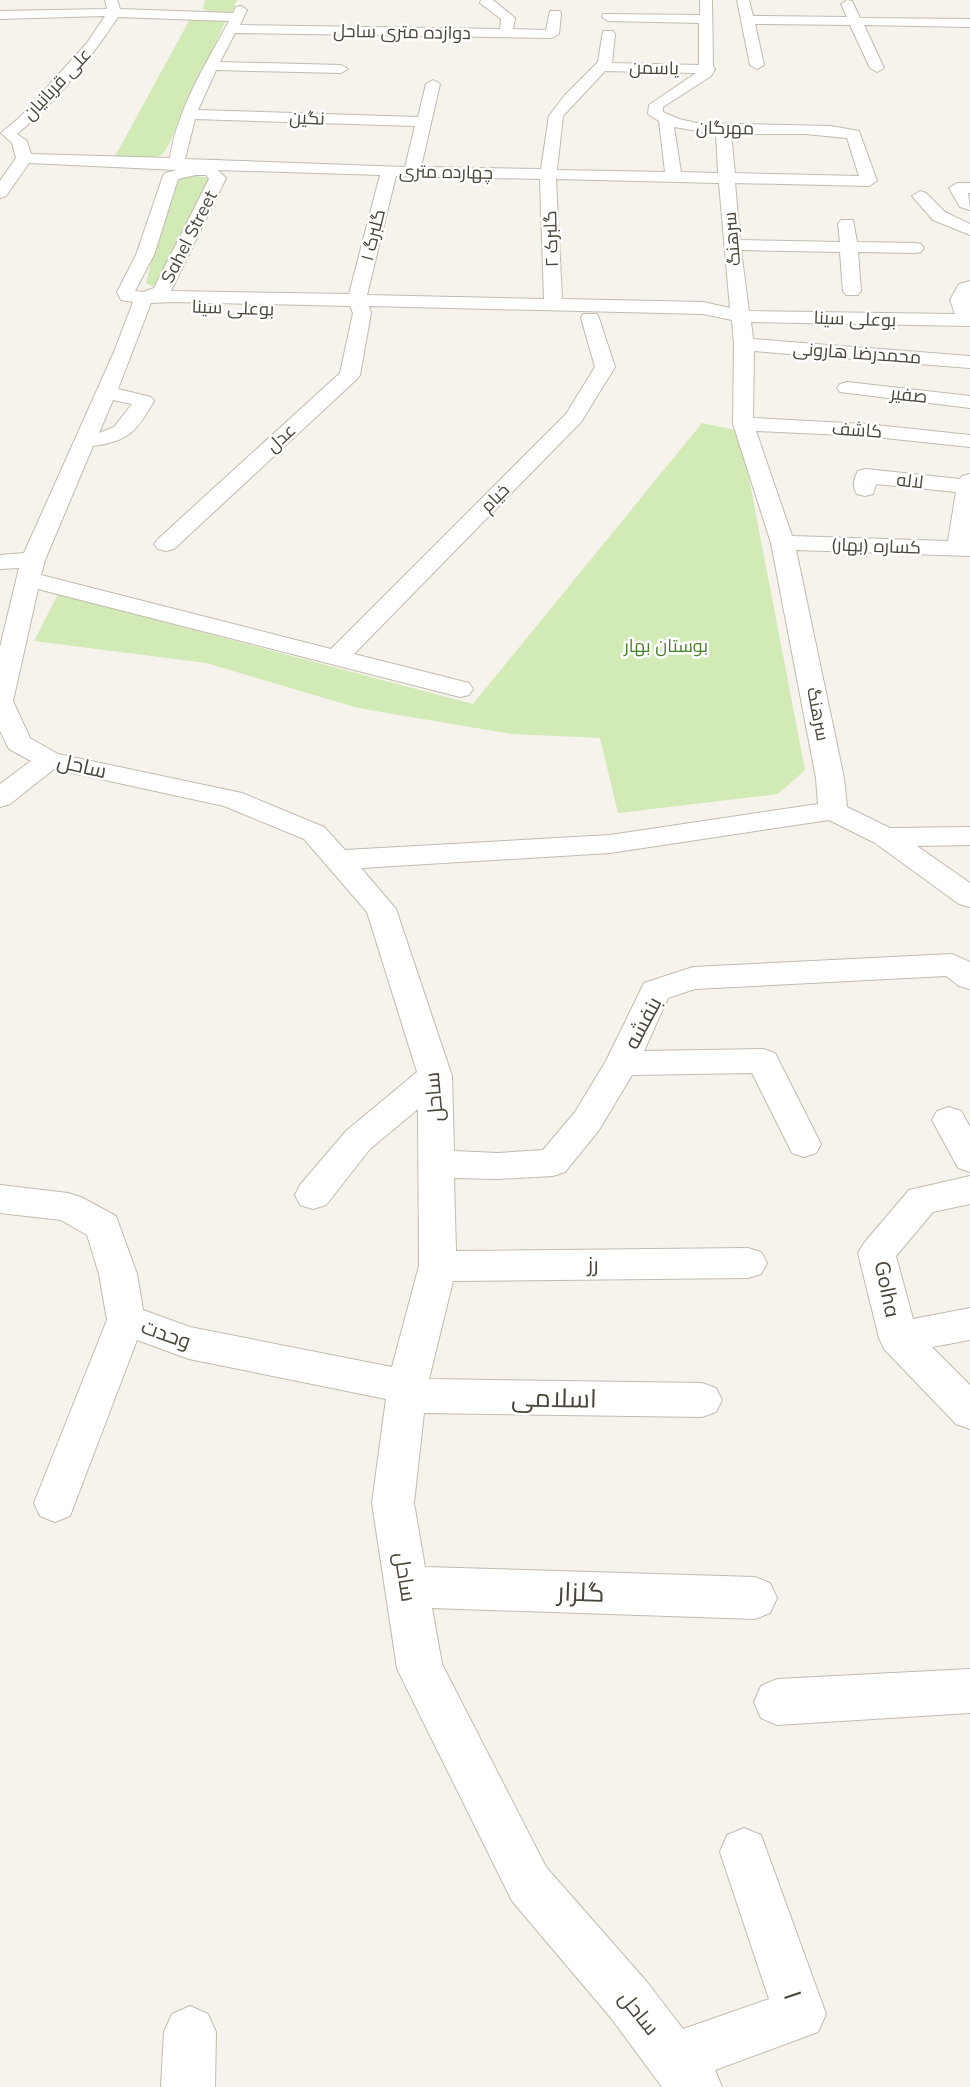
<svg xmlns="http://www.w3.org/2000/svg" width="970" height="2087" viewBox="0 0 970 2087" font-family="Mulish,Cairo,sans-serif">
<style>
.green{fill:#d2eab5}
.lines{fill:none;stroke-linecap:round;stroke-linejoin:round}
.minor-casing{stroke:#c2bbae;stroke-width:2}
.minor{fill:#fff;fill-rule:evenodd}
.labels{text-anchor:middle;stroke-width:5;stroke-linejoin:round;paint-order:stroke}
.far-street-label{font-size:18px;fill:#4b4439;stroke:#fff}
.far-park-label{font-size:18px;fill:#4a7f2a;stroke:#fff}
.street-label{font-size:21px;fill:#4b4439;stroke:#fff}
.near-street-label{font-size:26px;fill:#4b4439;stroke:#fff}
</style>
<rect width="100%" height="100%" fill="#f6f3ec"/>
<g class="green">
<polygon points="205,0 237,0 232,12 214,13 203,9"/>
<polygon points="190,19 222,19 225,22 168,146 162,155 141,161 113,160"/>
<polygon points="188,175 211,178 159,284 151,286 146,283 152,259 180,177"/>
<polygon points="702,423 740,431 805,770 778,794 618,813 600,738 511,734 358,708 206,663 34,641 58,594 473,704"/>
</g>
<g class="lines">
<g class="minor-casing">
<g id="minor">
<path d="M 105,0 L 117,0 L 120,9 L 233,13 L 236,7 L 241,6 L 247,10 L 240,25 L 500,29 L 501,19 L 480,3 L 481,0 L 493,0 L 515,18 L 513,29 L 546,30 L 550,11 L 560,11 L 561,14 L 559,34 L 552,38 L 235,33 L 220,62 L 341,65 L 348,69 L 341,73 L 216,70 L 198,110 L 418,117 L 426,84 L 433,80 L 440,84 L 421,167 L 541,169 L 549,116 L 565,95 L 598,62 L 603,31 L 613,31 L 615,34 L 612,63 L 699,65 L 699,23 L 608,21 L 602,17 L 603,14 L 700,15 L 700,0 L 712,0 L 713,66 L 715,69 L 711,76 L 663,107 L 663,112 L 679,119 L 697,123 L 831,126 L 859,131 L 877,181 L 869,186 L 735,183 L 740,240 L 840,242 L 838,224 L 841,220 L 853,220 L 857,242 L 915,243 L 921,244 L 924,248 L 921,252 L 915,253 L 858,252 L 861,291 L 858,295 L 846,295 L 843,291 L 840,252 L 741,250 L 749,311 L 955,314 L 950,300 L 959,284 L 970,281 L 970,326 L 751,322 L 753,339 L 970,356 L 970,368 L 754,351 L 753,418 L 866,424 L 970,435 L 970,447 L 866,436 L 756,431 L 792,536 L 948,541 L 956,492 L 876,484 L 873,494 L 865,496 L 857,494 C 852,487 854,478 858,471 L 866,469 L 960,479 L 962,476 L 970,474 L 970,556 L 796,550 L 844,778 L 847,807 L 890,828 L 970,827 L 970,845 L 917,846 L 970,883 L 970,907 L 959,904 L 875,843 L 829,820 L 610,853 L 361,868 L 396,909 L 452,1076 L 454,1151 L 498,1153 L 543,1150 L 575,1112 L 606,1061 L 644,983 L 693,967 L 952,954 L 970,962 L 970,989 L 959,986 L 946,976 L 695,989 L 668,998 L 644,1051 L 763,1049 L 775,1053 L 821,1144 L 816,1153 L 804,1157 L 792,1153 L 752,1073 L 632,1075 L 599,1130 L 565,1172 L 553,1176 L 498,1179 L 454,1178 L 456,1251 L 748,1248 L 761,1252 L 767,1263 L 761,1274 L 748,1278 L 453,1281 L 429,1379 L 702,1383 L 716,1388 L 722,1400 L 716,1412 L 702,1417 L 424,1413 L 414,1503 L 425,1567 L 755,1577 L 770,1583 L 777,1598 L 770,1613 L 755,1619 L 432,1608 L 442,1664 L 546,1867 L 647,1982 L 683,2029 L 769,1999 L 720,1852 L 727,1835 L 744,1828 L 761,1835 L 826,2014 L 818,2032 L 715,2070 L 722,2087 L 662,2087 L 611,2018 L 512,1901 L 404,1683 L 397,1668 L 372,1503 L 386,1399 L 189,1359 L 137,1340 L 70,1516 L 55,1522 L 40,1516 L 34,1503 L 107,1320 L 99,1274 L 87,1235 L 61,1220 L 0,1213 L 0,1185 L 68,1193 L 81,1197 L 116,1216 L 137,1274 L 143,1310 L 190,1327 L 392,1367 L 419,1266 L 418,1109 L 370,1149 L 326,1205 L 313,1209 L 300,1205 L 295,1195 L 300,1185 L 346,1131 L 417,1072 L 367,912 L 304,839 L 224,806 L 54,769 L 10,804 L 0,807 L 0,784 L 31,761 L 9,749 L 0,731 L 0,647 L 19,568 L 0,569 L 0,555 L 24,553 L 114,352 L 133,302 L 121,300 L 117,292 L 136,255 L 163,176 L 165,173 L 177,170 L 29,163 L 6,196 L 0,198 L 0,181 L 16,158 L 12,143 L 1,133 L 20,117 L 87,43 L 105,16 L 0,19 L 0,11 L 107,9 ZM 118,17 L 229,21 C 206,64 177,109 170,158 L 31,154 L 27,141 L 17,134 C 55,103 91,58 118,17 ZM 605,71 L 696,73 L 649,105 L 648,114 L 659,121 L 665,172 L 557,170 L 563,116 ZM 195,119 L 415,126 L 405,167 L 185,159 ZM 674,127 L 716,134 L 718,173 L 681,172 ZM 731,134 L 805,134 L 847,138 L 859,176 L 735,173 ZM 218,170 L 380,175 L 349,294 L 171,291 L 226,178 ZM 196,175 L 206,175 L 209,179 L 154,288 L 143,292 L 135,291 L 154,255 L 178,179 ZM 396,176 L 540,179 L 544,299 L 367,295 ZM 556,179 L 719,183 L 730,308 L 703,302 L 562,299 ZM 173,302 L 350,306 L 353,313 L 340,373 L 158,539 L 154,544 L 158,549 L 166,551 L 174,549 L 357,379 L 360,375 L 371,313 L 369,306 L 703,314 L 732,320 L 734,344 L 733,424 L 771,543 L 816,778 L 818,804 L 610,835 L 345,850 L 324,827 L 242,793 L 58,754 L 30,738 L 13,701 L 38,589 L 460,697 L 469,695 L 473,689 L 469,683 L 354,654 L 581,422 L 615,367 L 599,318 L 597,314 L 583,314 L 581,318 L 595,367 L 566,414 L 331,649 L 41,575 L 45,560 L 93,446 C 129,441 137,431 154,401 L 151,397 L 118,389 L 151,303 ZM 113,400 L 132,404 L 114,427 L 99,433 Z"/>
<polygon points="737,0 749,0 753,16 847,17 841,4 847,0 852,1 860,18 970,19 970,27 864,25 884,68 877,72 870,68 850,25 755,24 764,65 757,69 750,65"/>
<polygon points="957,183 970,183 970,193 968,193 970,210 960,207 949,188"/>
<polygon points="920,191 926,193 945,212 970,224 970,235 933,220 912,196"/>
<polygon points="847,382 970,396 970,408 840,392 837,388 840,384"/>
<polygon points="949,1107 961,1111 970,1127 970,1172 958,1168 932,1120 937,1111"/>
<polygon points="970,1176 970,1204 933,1212 896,1256 913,1319 970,1308 970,1340 932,1347 970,1385 970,1429 956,1424 884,1349 879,1338 858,1253 864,1243 909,1190"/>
<polygon points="970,1669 970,1713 777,1725 761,1718 754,1702 761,1686 777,1679"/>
<polygon points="190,2006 208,2014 216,2032 215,2087 161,2087 164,2032 172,2014"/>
</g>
</g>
<use href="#minor" class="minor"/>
</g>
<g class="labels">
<g class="far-street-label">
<text transform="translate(402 32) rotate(1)" y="6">دوازده متری ساحل</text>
<text transform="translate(654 68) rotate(1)" y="6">یاسمن</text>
<text transform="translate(57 84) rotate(-47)" y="6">علی قربانیان</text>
<text transform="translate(307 118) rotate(2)" y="6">نگین</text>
<text transform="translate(725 128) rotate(1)" y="6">مهرگان</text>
<text transform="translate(446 172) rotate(1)" y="6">چهارده متری</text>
<text transform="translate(373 235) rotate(-76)" y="6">گلبرگ ۱</text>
<text transform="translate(189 237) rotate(-63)" y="6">Sahel Street</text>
<text transform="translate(551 239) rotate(-92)" y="6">گلبرک ۲</text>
<text transform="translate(732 239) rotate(-95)" y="6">سرهنگ</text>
<text transform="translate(233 308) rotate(2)" y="6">بوعلی سینا</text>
<text transform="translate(855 319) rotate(2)" y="6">بوعلی سینا</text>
<text transform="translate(857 353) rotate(4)" y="6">محمدرضا هارونی</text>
<text transform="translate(909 395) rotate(6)" y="6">صفیر</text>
<text transform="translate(857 430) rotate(4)" y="6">کاشف</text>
<text transform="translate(281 438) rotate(-42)" y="6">عدل</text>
<text transform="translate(910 481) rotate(6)" y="6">لاله</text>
<text transform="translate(495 498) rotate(-45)" y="6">خیام</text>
<text transform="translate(876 546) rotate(2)" y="6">کساره (بهار)</text>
<text transform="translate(818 714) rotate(79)" y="6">سرهنگ</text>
</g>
<g class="far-park-label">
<text x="666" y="652">بوستان بهار</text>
</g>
<g class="street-label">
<text transform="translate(82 766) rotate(13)" y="7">ساحل</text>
<text transform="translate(643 1023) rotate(-62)" y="7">بنفشه</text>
<text transform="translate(434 1097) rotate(-95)" y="7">ساحل</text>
<text x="593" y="1272">رز</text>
<text transform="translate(887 1289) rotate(78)" y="7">Golha</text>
<text transform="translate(166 1334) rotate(19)" y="7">وحدت</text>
<text transform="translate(405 1577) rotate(81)" y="7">ساحل</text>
<text transform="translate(639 2013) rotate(51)" y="7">ساحل</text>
</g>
<g class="near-street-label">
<text transform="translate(554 1398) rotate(1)" y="9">اسلامی</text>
<text transform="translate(581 1592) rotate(2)" y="9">گلزار</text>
<text transform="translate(793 1995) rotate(71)" y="9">۱</text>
</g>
</g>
</svg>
